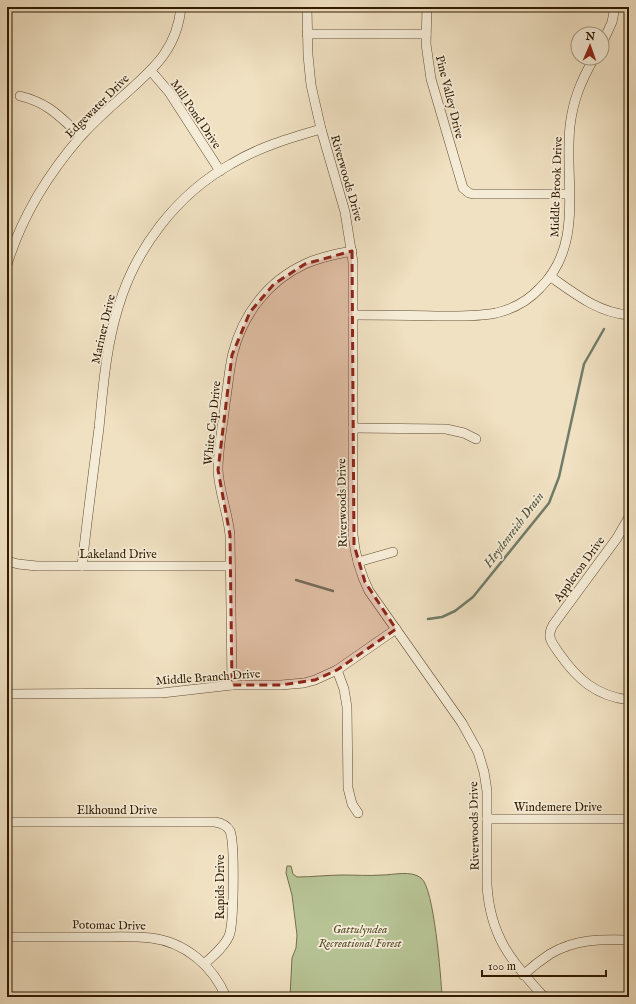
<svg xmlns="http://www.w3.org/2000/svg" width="636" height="1004" viewBox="0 0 636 1004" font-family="'IM FELL English',serif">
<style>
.green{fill:#b7c395;stroke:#746e4a}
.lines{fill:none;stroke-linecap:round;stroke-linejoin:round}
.stream{stroke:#707c69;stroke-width:2.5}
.minor-casing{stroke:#604c30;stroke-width:10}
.minor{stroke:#f5ecd7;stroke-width:9}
.marked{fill:#8f2418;fill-opacity:0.2;stroke:#8f2418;stroke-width:3;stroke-dasharray:8 5;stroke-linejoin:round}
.labels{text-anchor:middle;stroke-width:3.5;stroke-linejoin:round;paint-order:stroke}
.street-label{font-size:12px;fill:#301a00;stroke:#f5ecd7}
.park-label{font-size:12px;font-style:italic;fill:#584d2d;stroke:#f5ecd7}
.water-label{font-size:13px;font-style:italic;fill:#55533d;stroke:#f5ecd7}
</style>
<rect width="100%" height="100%" fill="#f0e1c2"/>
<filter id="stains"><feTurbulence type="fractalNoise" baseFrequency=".005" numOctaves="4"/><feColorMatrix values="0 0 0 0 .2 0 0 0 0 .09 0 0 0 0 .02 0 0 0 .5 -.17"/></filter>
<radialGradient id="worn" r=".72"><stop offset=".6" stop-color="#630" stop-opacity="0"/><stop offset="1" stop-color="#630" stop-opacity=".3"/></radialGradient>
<path class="green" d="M 287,866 L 291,866 L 293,874 L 297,877 C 312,877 327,875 343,875 C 356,875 369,876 382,875 C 394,875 411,870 421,878 C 434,887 441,977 442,997 L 290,997 L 292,958 L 296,948 L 297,935 L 292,895 L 286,873 Z"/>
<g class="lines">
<g class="stream">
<polyline points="628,295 629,294"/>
<polyline points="296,580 333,591"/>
<polyline points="428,619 442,617 455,611 473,597 549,503 559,477 584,364 604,329"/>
</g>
<g class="minor-casing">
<g id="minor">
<path d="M 307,7 L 308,55 L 311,85 L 321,129 L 345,212 L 353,262 L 353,535 C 355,555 360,573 369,591 L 462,723 L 478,752 L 484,772 L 487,791 L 487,885 C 490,936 511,961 544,997"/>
<polyline points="427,7 426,44 431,79 463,188 469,193 473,194 569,194"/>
<polyline points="307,34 426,34"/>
<polyline points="602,44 612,22 615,7"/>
<polyline points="151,71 169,92 220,171"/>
<path d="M 20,96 C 49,103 60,117 81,136"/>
<path d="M 7,265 C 21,218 49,173 81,136 C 94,122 108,109 123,96 C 153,69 177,50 181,7"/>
<path d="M 551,277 C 575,294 599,313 629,315"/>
<path d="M 353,315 C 381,315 408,315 435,316 C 456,316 476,317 496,313 C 513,309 528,301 540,288 C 585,244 564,182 570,126 C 573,100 581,81 594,58"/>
<polyline points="353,428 446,429 464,433 476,439"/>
<path d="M 629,517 L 617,538 L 553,625 C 546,637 552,643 559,653 C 577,679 596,696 629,700"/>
<polyline points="7,561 18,564 37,566 230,566"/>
<polyline points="358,562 393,552"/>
<path d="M 82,566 C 87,520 93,474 99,428 C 103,388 106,347 118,308 C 135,249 177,194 231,164 C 259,147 290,138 321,129"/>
<polyline points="337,670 344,689 347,707 348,788 352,804 358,813"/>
<path d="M 232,685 L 230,535 C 228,513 219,492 218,470 C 218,448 223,425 225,404 C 228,387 229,369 233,353 C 243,314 268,281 305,264 C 320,257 336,254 352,251"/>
<polyline points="7,694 162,693 232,685 281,685 304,683 315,680 337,670 396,629"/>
<polyline points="487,819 629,819"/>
<path d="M 7,822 L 215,822 C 221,823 227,825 230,831 C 235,843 234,925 229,936 C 224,947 213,956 204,964"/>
<path d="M 7,937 C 37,937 66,937 96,937 C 114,937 133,936 151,938 C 185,942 213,966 226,997"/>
<path d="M 523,975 C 532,967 541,960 550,954 C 575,939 601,939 629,940"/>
</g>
</g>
<use href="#minor" class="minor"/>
</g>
<path class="marked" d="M 352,251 L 354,545 L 365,582 L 396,629 L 337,670 L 315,680 L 281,685 L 232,685 L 230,535 L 218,470 L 232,355 L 250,312 L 274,284 L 305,264 Z"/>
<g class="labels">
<g class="street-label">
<text transform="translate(450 97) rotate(76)" y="4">Pine Valley Drive</text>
<text transform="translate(97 106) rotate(-45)" y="4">Edgewater Drive</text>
<text transform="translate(196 114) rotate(56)" y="4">Mill Pond Drive</text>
<text transform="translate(347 178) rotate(74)" y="4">Riverwoods Drive</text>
<text transform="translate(556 187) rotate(-88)" y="4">Middle Brook Drive</text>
<text transform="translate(103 329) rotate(-77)" y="4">Mariner Drive</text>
<text transform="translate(212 423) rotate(-84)" y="4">White Cap Drive</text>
<text transform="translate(342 503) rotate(-91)" y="4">Riverwoods Drive</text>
<text x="118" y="558">Lakeland Drive</text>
<text transform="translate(579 569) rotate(-54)" y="4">Appleton Drive</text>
<text transform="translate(208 677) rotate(-4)" y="4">Middle Branch Drive</text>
<text x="558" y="811">Windemere Drive</text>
<text x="117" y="814">Elkhound Drive</text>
<text transform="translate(474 826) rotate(-91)" y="4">Riverwoods Drive</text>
<text transform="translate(220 887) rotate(-90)" y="4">Rapids Drive</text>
<text transform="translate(109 925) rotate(1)" y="4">Potomac Drive</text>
</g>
<g class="park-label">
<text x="360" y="933">Gattulyndea<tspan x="360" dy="14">Recreational Forest</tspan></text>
</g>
<g class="water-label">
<text transform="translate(513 529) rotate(-53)" y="5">Heydenreich Drain</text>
</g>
</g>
<rect width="636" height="1004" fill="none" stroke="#f0e1c2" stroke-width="24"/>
<rect x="8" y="8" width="620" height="988" fill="none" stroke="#301a00" stroke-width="2"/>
<rect x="12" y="12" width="612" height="980" fill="none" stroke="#301a00"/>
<g transform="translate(590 46) rotate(2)"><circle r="19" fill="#f5ecd7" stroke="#a69881"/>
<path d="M0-3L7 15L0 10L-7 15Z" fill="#8f2418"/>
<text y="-6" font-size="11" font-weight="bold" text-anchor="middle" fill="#301a00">N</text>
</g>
<path d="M482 970v6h124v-6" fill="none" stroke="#301a00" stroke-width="2"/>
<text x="488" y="970" font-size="12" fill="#301a00" stroke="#f5ecd7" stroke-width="3" paint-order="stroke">100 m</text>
<rect width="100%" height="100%" filter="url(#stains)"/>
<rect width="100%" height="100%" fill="url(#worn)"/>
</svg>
